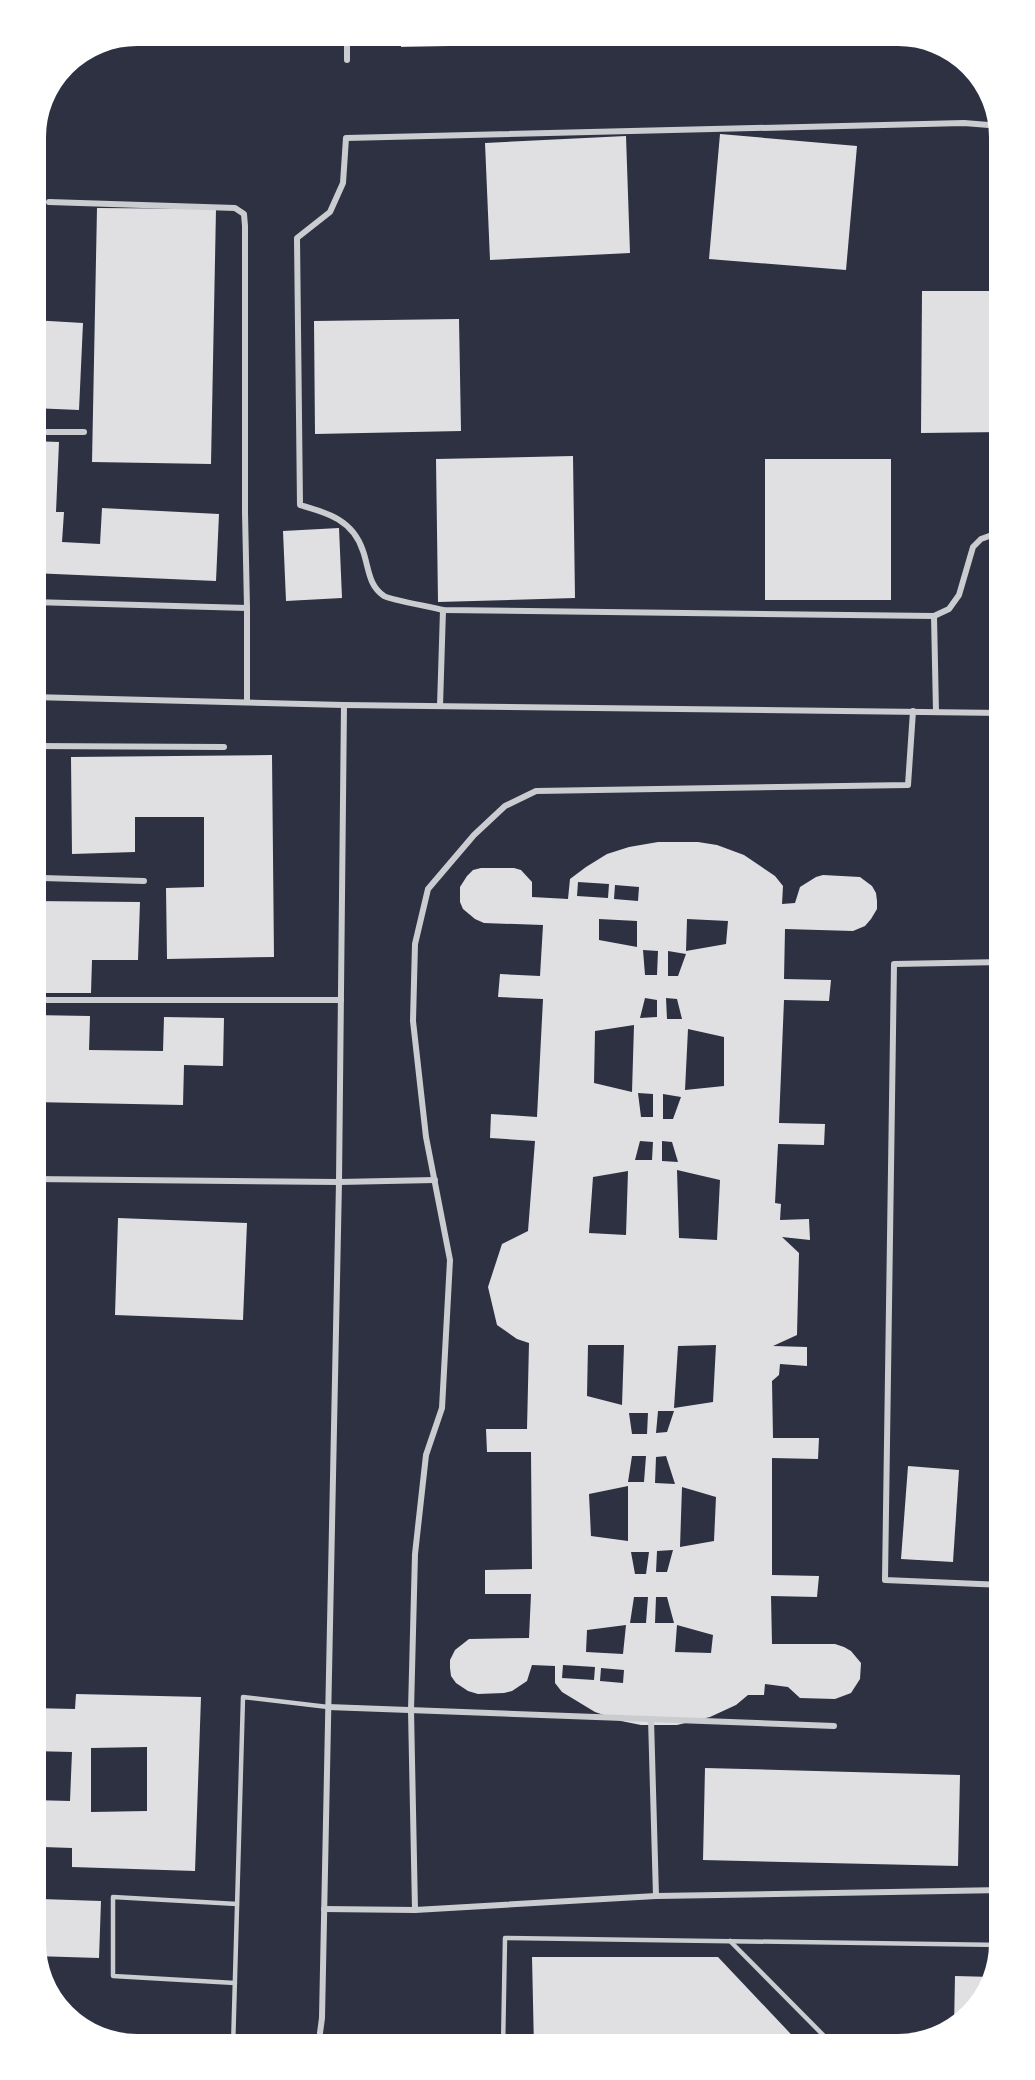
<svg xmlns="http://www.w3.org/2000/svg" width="1035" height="2080" viewBox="0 0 1035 2080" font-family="Rubik,sans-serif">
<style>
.building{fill:#e0e0e3;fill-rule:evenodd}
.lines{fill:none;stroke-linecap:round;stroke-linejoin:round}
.service{stroke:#caccd0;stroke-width:4.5}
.minor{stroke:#caccd0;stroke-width:6}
.rim{fill:none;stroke:#fff;stroke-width:8}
</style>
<rect width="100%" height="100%" fill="#2d3142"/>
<g class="building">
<polygon points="401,32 749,32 749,40 401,47"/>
<polygon points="40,113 34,225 32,224 32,131"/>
<polygon points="720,134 857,146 846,270 709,259"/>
<polygon points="626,136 630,253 490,260 485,143"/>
<polygon points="97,208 216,209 211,464 92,462"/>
<polygon points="922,291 1003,291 1003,432 921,433"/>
<polygon points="459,319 461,431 315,434 314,321"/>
<polygon points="32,320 83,323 79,410 32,408"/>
<polygon points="32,441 59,442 56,512 64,512 62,542 100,544 102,508 219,514 216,581 32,573"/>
<polygon points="573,456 575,598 438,602 436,459"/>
<rect x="765" y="459" width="126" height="141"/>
<polygon points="339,528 342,598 286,601 283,531"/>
<polygon points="272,755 274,957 167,959 166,888 204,887 204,817 135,817 135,852 72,854 71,757"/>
<path d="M 658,842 L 698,842 L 717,845 L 744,855 L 775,876 L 783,886 L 782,904 L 795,903 L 800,887 L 816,877 L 823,875 L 860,877 L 872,886 L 876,893 L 877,901 L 877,909 L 871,919 L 865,926 L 853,931 L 785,929 L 784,979 L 831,980 L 829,1001 L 784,1000 L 779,1123 L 825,1124 L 824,1145 L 778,1144 L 775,1203 L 781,1204 L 780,1220 L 809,1219 L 810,1240 L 782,1237 L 799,1253 L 797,1335 L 773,1346 L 807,1347 L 807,1366 L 780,1364 L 779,1375 L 772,1381 L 773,1438 L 819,1438 L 818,1459 L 772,1458 L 772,1575 L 819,1576 L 817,1597 L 771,1596 L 772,1644 L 835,1644 L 844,1647 L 851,1651 L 861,1663 L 860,1679 L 851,1693 L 835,1699 L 800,1698 L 788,1687 L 765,1684 L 764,1695 L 748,1695 L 736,1705 L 710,1717 L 677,1725 L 641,1725 L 621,1721 L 595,1712 L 562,1692 L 555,1683 L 555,1666 L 532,1665 L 527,1681 L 512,1691 L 504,1693 L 478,1694 L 468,1691 L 456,1683 L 451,1676 L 450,1668 L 450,1660 L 455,1650 L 469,1639 L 529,1638 L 531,1594 L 485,1594 L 485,1570 L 532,1569 L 531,1452 L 487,1452 L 486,1429 L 527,1429 L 529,1343 L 517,1339 L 497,1325 L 488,1287 L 502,1244 L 528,1231 L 535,1141 L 490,1138 L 491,1114 L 537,1117 L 543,999 L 498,997 L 500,974 L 540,976 L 543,925 L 484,923 L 475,919 L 463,909 L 460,902 L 460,887 L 467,876 L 473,870 L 481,868 L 514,868 L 521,870 L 532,882 L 532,897 L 568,899 L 570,879 L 586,867 L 607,854 L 629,847 ZM 578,882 L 609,884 L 608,898 L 577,896 ZM 615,885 L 639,887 L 638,901 L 614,899 ZM 599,919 L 637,921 L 637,947 L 599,940 ZM 687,919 L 728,921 L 726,944 L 686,951 ZM 643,950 L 658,951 L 657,975 L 645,975 ZM 668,951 L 686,954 L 678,976 L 668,976 ZM 645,998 L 657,1000 L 657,1017 L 640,1018 ZM 666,998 L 677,999 L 682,1019 L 667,1019 ZM 634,1025 L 632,1092 L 594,1083 L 595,1031 ZM 688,1029 L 724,1037 L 724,1086 L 685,1090 ZM 638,1093 L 653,1094 L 653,1117 L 641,1117 ZM 663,1094 L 681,1097 L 673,1119 L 663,1119 ZM 640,1141 L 653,1142 L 652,1160 L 635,1160 ZM 662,1141 L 672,1142 L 678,1162 L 662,1161 ZM 677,1170 L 720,1180 L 717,1240 L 679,1238 ZM 628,1171 L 626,1235 L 589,1233 L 593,1177 ZM 588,1345 L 624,1345 L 622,1405 L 587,1396 ZM 716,1345 L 713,1402 L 674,1408 L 678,1346 ZM 658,1411 L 674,1411 L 667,1432 L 656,1433 ZM 629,1413 L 648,1413 L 647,1434 L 632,1434 ZM 632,1456 L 646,1456 L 644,1482 L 628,1482 ZM 666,1456 L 675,1484 L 655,1483 L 656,1457 ZM 628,1486 L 628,1541 L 591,1536 L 589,1494 ZM 682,1487 L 716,1497 L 714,1541 L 680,1547 ZM 673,1550 L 667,1572 L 656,1572 L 657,1551 ZM 631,1552 L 649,1552 L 646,1574 L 635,1574 ZM 634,1597 L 648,1597 L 646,1623 L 630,1623 ZM 656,1597 L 667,1597 L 674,1623 L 655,1623 ZM 626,1625 L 623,1654 L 586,1652 L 587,1630 ZM 677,1625 L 713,1635 L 711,1653 L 675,1652 ZM 563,1665 L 595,1667 L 594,1680 L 562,1678 ZM 601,1668 L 624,1670 L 623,1683 L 600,1681 Z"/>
<polygon points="32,901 140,902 138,960 92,960 91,993 32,993"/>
<polygon points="32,1015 90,1016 89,1050 163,1051 164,1017 224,1018 223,1066 184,1065 183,1105 32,1102"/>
<polygon points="118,1218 247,1223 243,1320 115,1315"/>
<polygon points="908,1466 959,1470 953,1562 901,1559"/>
<path d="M 76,1694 L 201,1697 L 195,1871 L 72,1867 L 72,1848 L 43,1847 L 41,1899 L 101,1901 L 99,1958 L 34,1956 L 32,1943 L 32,1800 L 70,1801 L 72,1752 L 32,1751 L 32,1708 L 75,1709 ZM 147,1747 L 147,1811 L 91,1812 L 91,1748 Z"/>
<polygon points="705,1768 960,1775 958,1866 703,1860"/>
<polygon points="532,1957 718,1957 804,2048 534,2048"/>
<polygon points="955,1976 993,1977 986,2002 954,2027"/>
</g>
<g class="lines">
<g class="service">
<polyline points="730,1941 836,2048"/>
<polyline points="235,1983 113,1976 113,1897 237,1904"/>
<polyline points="233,2048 243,1697 328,1707"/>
<polyline points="503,2048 505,1938 1003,1945"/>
</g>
<g class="minor">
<polyline points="347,32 347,60"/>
<path d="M 1001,126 L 964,123 L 346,138 L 343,183 L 330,212 L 297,238 L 300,505 C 328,513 353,520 363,551 C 369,568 368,585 384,596 C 391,600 432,607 443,610 L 934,616 L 949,609 L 959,595 L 973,547 L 981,539 L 1003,531"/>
<polyline points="32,432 84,432"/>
<polyline points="32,602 247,608 245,512 245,226 244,214 235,208 49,202"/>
<polyline points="934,616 936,712"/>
<polyline points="32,697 344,705 1003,713"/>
<polyline points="247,702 247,608"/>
<polyline points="440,706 443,610"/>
<polyline points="32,746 224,747"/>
<polyline points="32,878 42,878 35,697"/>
<polyline points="42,878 144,881"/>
<polyline points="32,1000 341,1000"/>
<polyline points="32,1179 339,1182 435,1180"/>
<polyline points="1003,1585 885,1580 894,964 1003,962"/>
<polyline points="328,1707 834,1726"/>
<polyline points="651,1719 656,1896 1003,1890"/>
<polyline points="656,1896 415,1910 411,1710 415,1554 426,1455 442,1408 450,1260 426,1137 413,1021 415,944 428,889 474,835 505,806 536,791 908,785 913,711"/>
<polyline points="324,1909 415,1910"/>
<polyline points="129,2048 228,2048"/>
<polyline points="297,2048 318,2048 322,2018 339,1182 344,705"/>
</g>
</g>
<path d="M0 0H1035V2080H0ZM137 42H898A95 95 0 0 1 993 137V1943A95 95 0 0 1 898 2038H137A95 95 0 0 1 42 1943V137A95 95 0 0 1 137 42Z" fill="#fff" fill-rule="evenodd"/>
<path class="rim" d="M137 42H898A95 95 0 0 1 993 137V1943A95 95 0 0 1 898 2038H137A95 95 0 0 1 42 1943V137A95 95 0 0 1 137 42Z"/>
</svg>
